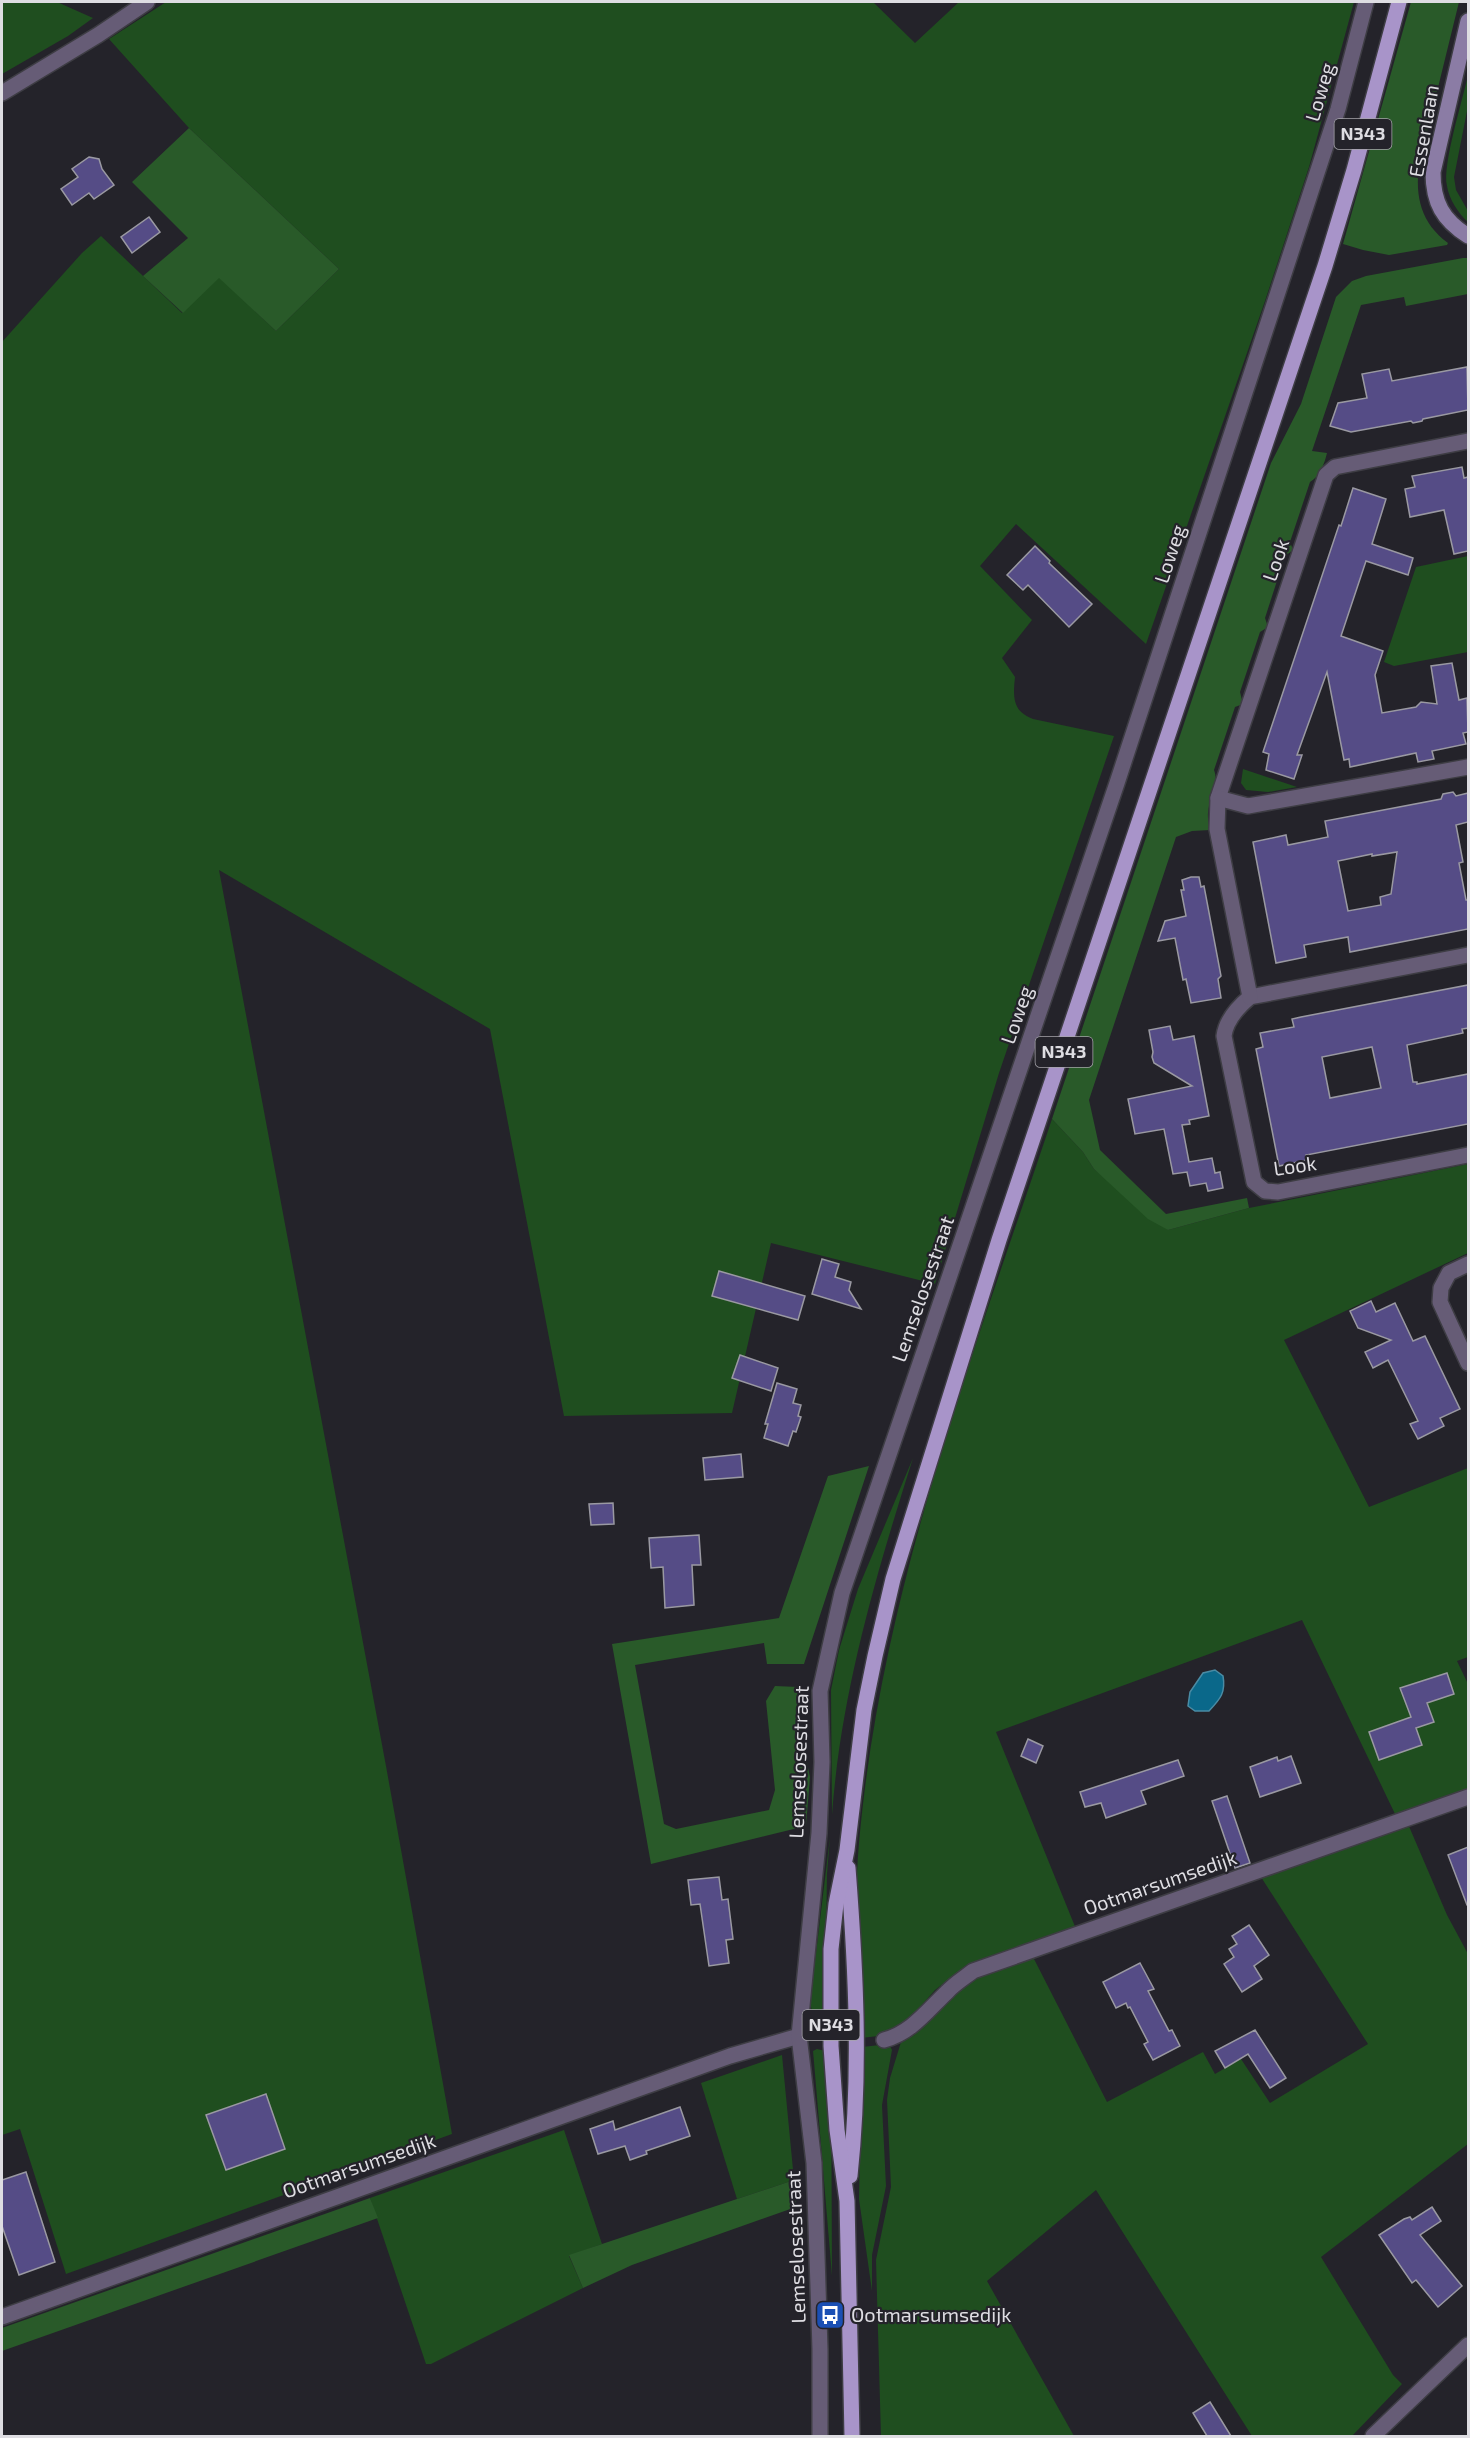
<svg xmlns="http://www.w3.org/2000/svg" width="1470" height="2438" viewBox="0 0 1470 2438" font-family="'Exo 2',sans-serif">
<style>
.green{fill:#1f4e1f}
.forest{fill:#295a29}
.water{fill:#0a688a;stroke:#4a8ba4;stroke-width:1.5}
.building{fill:#554c86;stroke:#9a99a2;stroke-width:1.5;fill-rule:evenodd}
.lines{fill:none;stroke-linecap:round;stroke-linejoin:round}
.street-casing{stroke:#3e3d44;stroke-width:18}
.secondary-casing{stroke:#3e3d44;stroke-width:18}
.primary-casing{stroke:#3e3d44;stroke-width:18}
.street{stroke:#665c76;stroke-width:15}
.secondary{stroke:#8b7ca5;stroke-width:15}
.primary{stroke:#a894c9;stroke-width:15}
.labels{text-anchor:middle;stroke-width:4.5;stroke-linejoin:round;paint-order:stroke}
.shield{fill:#24232a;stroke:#a6a5ab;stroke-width:1.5}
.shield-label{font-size:18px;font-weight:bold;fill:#dedde2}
.street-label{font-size:20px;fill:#dedde2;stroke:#24232a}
.poi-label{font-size:20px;fill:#dedde2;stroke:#24232a;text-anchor:start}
</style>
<rect width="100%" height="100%" fill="#24232a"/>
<g class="green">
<polygon points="2,2 57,2 93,18 68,36 2,74"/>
<path d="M 166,2 L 873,2 L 915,43 L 959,2 L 1354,2 L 1309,167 L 1265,301 L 1146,644 L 1016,524 L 980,566 L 1032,620 L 1002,658 L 1015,677 C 1013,697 1012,711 1033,719 L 1114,736 L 999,1073 L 935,1284 L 771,1243 L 732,1413 L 564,1416 L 490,1029 L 219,870 L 386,1766 L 452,2134 L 66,2274 L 20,2129 L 2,2135 L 2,342 L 82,253 L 101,236 L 182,313 L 219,277 L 276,331 L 339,269 L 189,128 L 109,39 Z"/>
<path d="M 1468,75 L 1468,106 L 1454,177 L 1456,190 L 1468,211 L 1468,222 C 1458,213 1449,199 1447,186 C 1442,165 1463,99 1468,75 Z"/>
<polygon points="1468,556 1468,652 1394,666 1384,662 1416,567"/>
<polygon points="1243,769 1297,787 1268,792 1246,790 1241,783"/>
<path d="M 1052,1119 L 1083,1152 L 1094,1169 L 1168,1230 L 1249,1208 L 1468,1164 L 1468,1253 L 1284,1340 L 1369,1507 L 1468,1468 L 1468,1657 L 1457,1661 L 1468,1684 L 1468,1791 L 1396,1816 L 1302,1620 L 996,1732 L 1076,1929 L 957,1973 L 935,1990 L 899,2031 L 887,2035 L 861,2038 C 859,1973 853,1908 859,1843 C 881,1592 973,1356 1052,1119 Z"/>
<path d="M 913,1458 C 876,1575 841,1692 832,1815 L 831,1690 L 839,1650 L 858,1589 Z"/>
<path d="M 1408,1824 L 1447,1915 L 1468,1954 L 1468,2144 L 1321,2257 L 1393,2375 L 1402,2384 L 1352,2436 L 1252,2436 L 1096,2190 L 987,2281 L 1074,2436 L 881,2436 L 876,2260 L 891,2187 L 887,2100 L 890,2078 L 901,2042 C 926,2032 937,2010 956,1991 C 976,1972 1008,1966 1033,1957 L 1107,2102 L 1203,2052 L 1215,2074 L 1241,2059 L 1270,2103 L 1368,2044 L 1261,1877 Z"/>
<polygon points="830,1837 827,1874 825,2012 820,2014 812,2011 810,2003"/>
<polygon points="889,2044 892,2050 882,2105 886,2186 872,2255 872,2291 859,2199 862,2047"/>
<polygon points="817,2049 825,2051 831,2055 832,2276 814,2062 813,2051"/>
<polygon points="782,2055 794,2180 737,2199 701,2083"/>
<polygon points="564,2130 602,2244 569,2256 583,2288 431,2364 426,2364 370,2198"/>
</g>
<g class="forest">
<path d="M 1411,2 L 1459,2 L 1419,165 C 1415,197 1421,223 1448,243 L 1447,245 L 1389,255 L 1363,250 L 1343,244 Z"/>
<polygon points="189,128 339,269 276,331 219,278 183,313 143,276 188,238 132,182"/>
<path d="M 1463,258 L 1468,258 L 1468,294 L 1406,306 L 1404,297 L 1361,305 L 1312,451 L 1327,453 C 1324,465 1320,476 1310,482 L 1290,542 L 1293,550 L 1285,556 L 1265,618 L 1268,627 L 1260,632 L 1240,692 L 1243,704 L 1235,707 L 1214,770 C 1219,783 1211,793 1209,806 C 1207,815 1208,822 1210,830 L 1192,831 L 1176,837 L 1089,1100 L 1100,1150 L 1166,1214 L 1247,1198 L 1249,1208 L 1168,1230 L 1148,1219 L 1094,1169 L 1083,1152 L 1052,1119 L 1271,463 L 1301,404 L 1336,297 L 1352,281 L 1366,276 Z"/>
<polygon points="869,1466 804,1664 767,1664 764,1643 635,1665 664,1824 676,1829 769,1810 775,1790 766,1701 775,1686 798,1687 802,1739 810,1777 806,1826 651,1864 612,1644 779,1618 828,1476"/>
<polygon points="794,2180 796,2207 632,2265 583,2288 569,2255"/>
<polygon points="370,2198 378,2218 2,2351 2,2328"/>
</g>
<path class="water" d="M 1215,1670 L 1223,1676 C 1226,1693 1220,1699 1209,1711 L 1195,1711 L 1188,1706 L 1190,1692 L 1203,1673 Z"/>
<g class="building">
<polygon points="89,157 99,159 102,169 114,185 94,199 89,193 72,205 61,189 78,177 72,169"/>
<polygon points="149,217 160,232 132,253 121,237"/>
<polygon points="1467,367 1468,410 1423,419 1422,421 1413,423 1411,421 1351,432 1330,426 1338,403 1367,398 1362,374 1389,369 1392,381"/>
<polygon points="1462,467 1464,478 1468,477 1468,551 1454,554 1444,510 1410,517 1405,489 1415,487 1412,476"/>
<polygon points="1353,488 1386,499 1372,544 1413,558 1408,575 1366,561 1341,636 1383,651 1375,675 1382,713 1416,707 1421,702 1437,704 1431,666 1452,663 1459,700 1467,698 1468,732 1463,733 1466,744 1432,751 1434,759 1418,762 1416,753 1350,767 1349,759 1344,760 1327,672 1297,755 1302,755 1294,779 1266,770 1269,754 1263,752 1339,525 1341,526"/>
<polygon points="1035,546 1050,561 1049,563 1092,604 1069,627 1028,585 1023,590 1007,575"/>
<path d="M 1453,792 L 1456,796 L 1468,793 L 1468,822 L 1456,825 L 1463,862 L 1459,863 L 1466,900 L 1468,900 L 1468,929 L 1350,952 L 1348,937 L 1304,945 L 1306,957 L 1276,963 L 1253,842 L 1286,835 L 1288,845 L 1328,837 L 1325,821 L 1441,799 L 1443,794 ZM 1397,852 L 1391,894 L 1380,897 L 1381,905 L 1348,911 L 1338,861 L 1372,854 L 1372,856 Z"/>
<polygon points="1191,877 1199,877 1201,887 1204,886 1221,976 1218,979 1221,998 1191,1003 1186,979 1183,980 1175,938 1158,941 1165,921 1186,916 1181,890 1184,890 1182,880"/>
<path d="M 1468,985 L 1468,1028 L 1462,1029 L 1463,1033 L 1407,1045 L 1413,1082 L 1417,1082 L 1417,1084 L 1468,1074 L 1468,1124 L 1306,1155 L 1307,1160 L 1279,1166 L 1256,1049 L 1263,1047 L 1260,1033 L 1294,1027 L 1292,1019 L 1301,1017 ZM 1372,1047 L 1381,1088 L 1330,1098 L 1322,1057 Z"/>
<polygon points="1170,1026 1173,1040 1194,1036 1209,1116 1189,1120 1190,1124 1182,1125 1189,1162 1212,1158 1215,1173 1220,1172 1223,1188 1208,1191 1206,1183 1190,1186 1187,1172 1173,1174 1164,1129 1135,1134 1128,1099 1192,1086 1154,1063 1152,1057 1153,1052 1149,1030"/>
<polygon points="822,1259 839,1264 835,1277 851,1282 849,1290 861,1309 812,1294"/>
<polygon points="719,1271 805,1296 798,1320 712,1296"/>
<polygon points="1371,1301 1376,1312 1395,1303 1413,1341 1425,1336 1460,1409 1440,1418 1444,1426 1418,1439 1410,1424 1418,1421 1388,1360 1373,1368 1365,1352 1391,1340 1358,1328 1350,1311"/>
<polygon points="740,1355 778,1368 771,1391 732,1378"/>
<polygon points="777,1383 797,1389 793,1403 801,1405 798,1416 801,1417 796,1432 793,1431 788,1446 764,1438 768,1424 765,1424"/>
<polygon points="741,1454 743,1477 705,1480 703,1458"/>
<polygon points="613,1503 614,1524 591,1525 589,1504"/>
<polygon points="699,1535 701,1565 692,1565 694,1605 665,1608 663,1567 651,1568 649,1538"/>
<polygon points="1447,1673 1454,1694 1427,1703 1434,1722 1416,1728 1422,1745 1379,1760 1369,1732 1411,1717 1400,1688"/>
<polygon points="1028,1739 1043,1746 1036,1763 1021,1756"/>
<polygon points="1291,1756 1301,1783 1260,1797 1250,1767 1277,1757 1278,1761"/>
<polygon points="1178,1760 1184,1776 1141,1791 1146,1804 1106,1818 1101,1803 1085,1807 1080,1792"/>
<polygon points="1227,1796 1250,1863 1235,1868 1212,1801"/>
<polygon points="1468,1847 1468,1905 1467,1905 1448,1855"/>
<polygon points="719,1877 722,1900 728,1899 733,1939 726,1940 729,1963 709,1966 700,1904 691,1905 688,1880"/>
<polygon points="1249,1925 1269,1955 1254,1966 1262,1979 1242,1992 1224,1964 1234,1957 1229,1949 1237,1944 1232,1936"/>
<polygon points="1140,1963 1154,1989 1148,1991 1169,2031 1172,2030 1180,2046 1153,2060 1144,2044 1148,2042 1130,2007 1128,2008 1126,2003 1116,2008 1103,1982"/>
<polygon points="1255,2030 1286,2078 1270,2088 1248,2054 1225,2068 1215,2051"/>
<polygon points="266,2094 285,2149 226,2170 206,2115"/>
<polygon points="680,2107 690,2136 646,2151 647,2154 630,2160 625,2146 598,2154 590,2129 613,2121 615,2130"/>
<polygon points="26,2172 55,2262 19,2275 2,2226 2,2180"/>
<polygon points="1432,2207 1441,2221 1420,2235 1462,2286 1438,2307 1416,2280 1412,2283 1379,2235 1404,2219 1410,2217 1412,2220"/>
<polygon points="1210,2402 1231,2436 1207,2436 1193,2413"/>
</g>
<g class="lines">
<g class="street-casing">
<g id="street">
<polyline points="2,93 98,35 147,2"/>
<polyline points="1218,798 1326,475 1335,467 1468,441"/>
<path d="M 1468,955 L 1250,997 C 1238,1007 1226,1020 1224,1036 L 1254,1182 L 1265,1191 L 1278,1192 L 1468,1155"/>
<polyline points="1250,997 1217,829 1218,798 1248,806 1468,767"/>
<polyline points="1468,1264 1449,1273 1441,1288 1440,1302 1468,1363"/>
<path d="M 884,2040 C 911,2033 927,2011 947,1992 C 954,1984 964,1978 973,1971 L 1468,1797"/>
<polyline points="2,2317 730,2056 799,2036"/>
<polyline points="820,2436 820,2349 814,2163 799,2036 819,1833 822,1762 820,1691 842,1593 1117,783 1338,109 1366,2"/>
<polyline points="1373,2436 1468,2345"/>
</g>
</g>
<g class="secondary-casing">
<path id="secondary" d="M 1468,21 L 1433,172 C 1433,203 1443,220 1468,236"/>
</g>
<g class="primary-casing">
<g id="primary">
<path d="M 848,1868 C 856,1970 861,2074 850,2176"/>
<polyline points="852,2436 847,2201 837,2130 831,2046 831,1949 836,1904 847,1850 864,1710 875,1656 893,1579 999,1240 1325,266 1354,170 1399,2"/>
</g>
</g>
<use href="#street" class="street"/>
<use href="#secondary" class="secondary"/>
<use href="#primary" class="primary"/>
</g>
<defs>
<g id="bus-square" transform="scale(1.5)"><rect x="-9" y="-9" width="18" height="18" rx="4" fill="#1a4fb4" stroke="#24232a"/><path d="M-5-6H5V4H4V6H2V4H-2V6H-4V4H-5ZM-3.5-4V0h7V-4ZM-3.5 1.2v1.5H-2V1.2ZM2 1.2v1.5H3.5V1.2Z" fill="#fff"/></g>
</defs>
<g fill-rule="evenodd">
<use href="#bus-square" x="830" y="2315"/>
</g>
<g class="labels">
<g class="shield">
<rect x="1334.5" y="119" width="57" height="30" rx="4.5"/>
<rect x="1035.5" y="1037" width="57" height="30" rx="4.5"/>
<rect x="802.5" y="2010" width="57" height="30" rx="4.5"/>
</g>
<g class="shield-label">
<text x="1363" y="140">N343</text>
<text x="1064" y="1058">N343</text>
<text x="831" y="2031">N343</text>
</g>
<g class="street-label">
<text transform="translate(1320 92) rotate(-74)" y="7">Loweg</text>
<text transform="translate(1424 131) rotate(-80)" y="7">Essenlaan</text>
<text transform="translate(1170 554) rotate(-72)" y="7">Loweg</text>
<text transform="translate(1276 560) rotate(-71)" y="7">Look</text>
<text transform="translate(1017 1015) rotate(-71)" y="7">Loweg</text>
<text transform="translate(1295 1166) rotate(-8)" y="7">Look</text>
<text transform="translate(923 1289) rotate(-71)" y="7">Lemselosestraat</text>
<text transform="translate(799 1762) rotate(-88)" y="7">Lemselosestraat</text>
<text transform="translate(1160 1883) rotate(-19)" y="7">Ootmarsumsedijk</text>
<text transform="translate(359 2166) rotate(-19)" y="7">Ootmarsumsedijk</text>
<text transform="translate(796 2247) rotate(-92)" y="7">Lemselosestraat</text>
</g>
<g class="poi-label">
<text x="851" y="2322">Ootmarsumsedijk</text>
</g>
</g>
<rect width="1470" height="2438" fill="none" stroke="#dedde2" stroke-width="6"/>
</svg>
